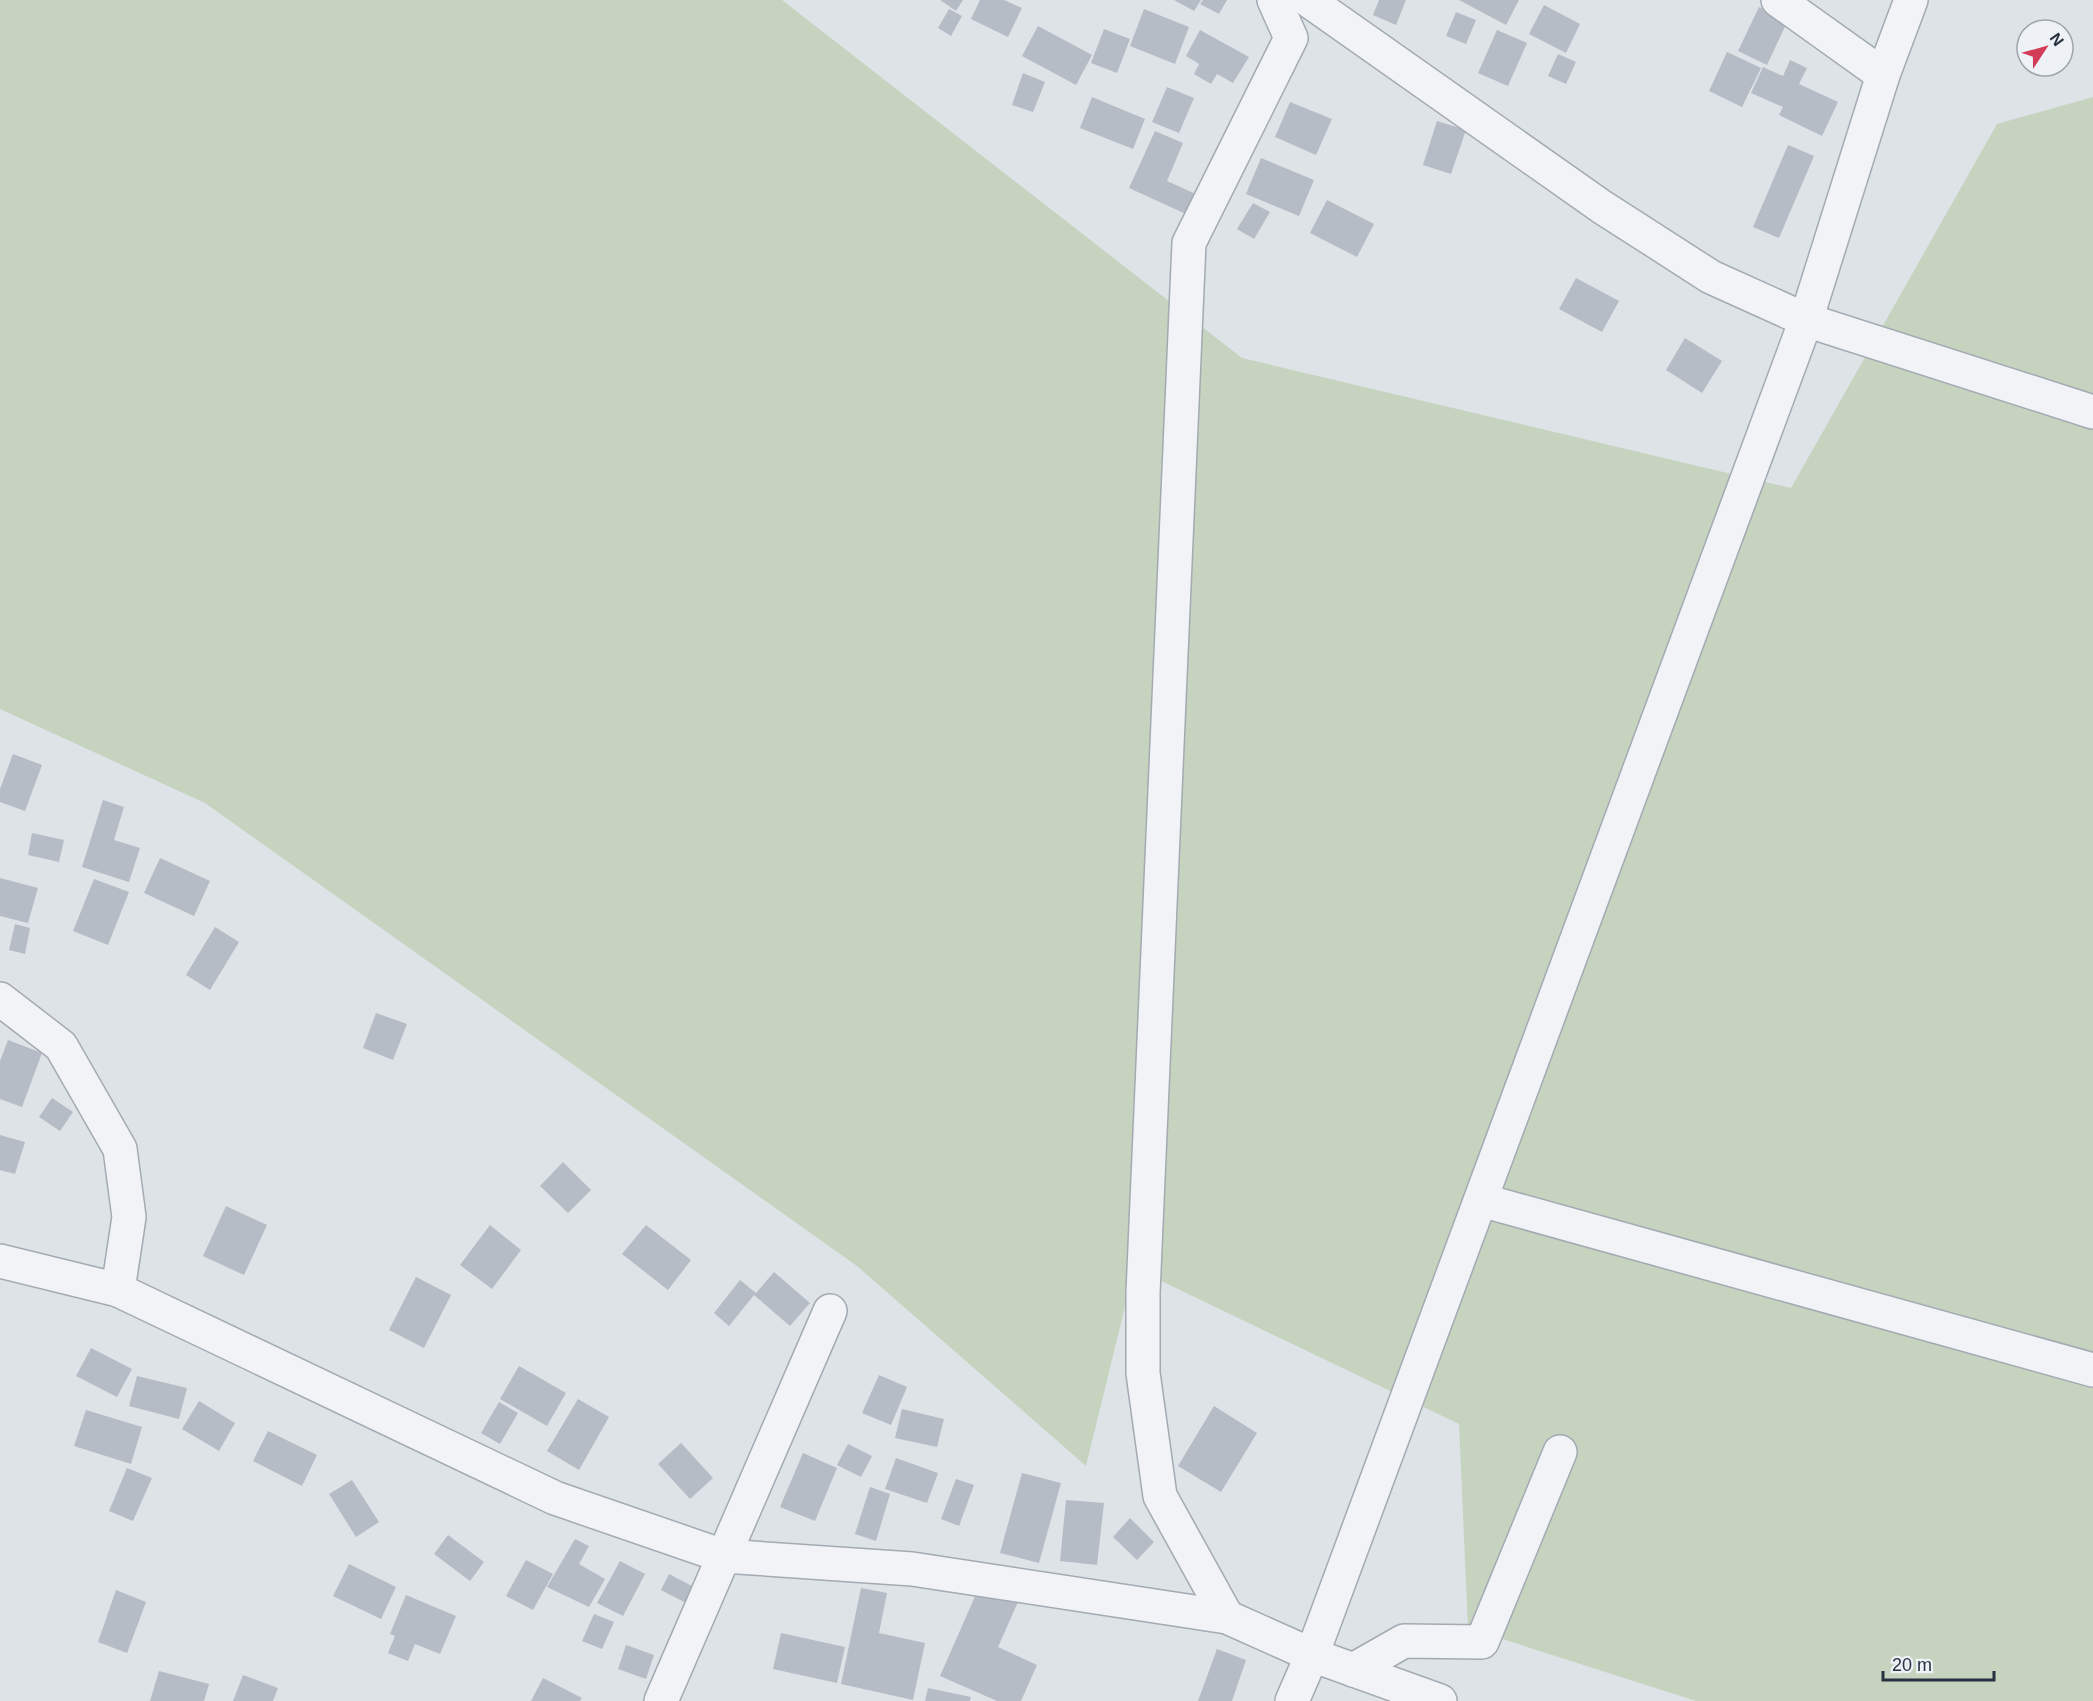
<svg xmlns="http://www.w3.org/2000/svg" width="2093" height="1701" viewBox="0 0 2093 1701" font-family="Helvetica,sans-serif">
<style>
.green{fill:#c5d3bf}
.building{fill:#b5bcc5}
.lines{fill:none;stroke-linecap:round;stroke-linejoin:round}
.minor-casing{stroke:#a3aab2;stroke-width:36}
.minor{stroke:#f1f3f7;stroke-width:33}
</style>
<rect width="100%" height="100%" fill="#dee3e8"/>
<polygon class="green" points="0,0 782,0 1242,358 1791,488 1997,124 2093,97 2093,1701 1696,1701 1468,1628 1459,1424 1155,1278 1133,1274 1086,1466 857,1266 205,803 0,709"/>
<g class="building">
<polygon points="940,0 963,0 956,11"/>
<polygon points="980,0 1004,0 1022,8 1008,37 971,19"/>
<polygon points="1174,0 1201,0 1194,11"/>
<polygon points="1203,0 1227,0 1219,14 1200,4"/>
<polygon points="1379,0 1406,0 1396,25 1373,15"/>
<polygon points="1459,0 1519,0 1506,25"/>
<polygon points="1544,5 1580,24 1566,53 1529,34"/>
<polygon points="1759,7 1788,20 1767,65 1738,51"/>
<polygon points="949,9 962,16 951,36 938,28"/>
<polygon points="1144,9 1189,27 1175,64 1130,46"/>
<polygon points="1456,12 1476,20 1466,44 1446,36"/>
<polygon points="1038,26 1092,55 1076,85 1022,56"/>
<polygon points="1104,29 1130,39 1117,73 1091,63"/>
<polygon points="1200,30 1249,57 1233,83 1217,74 1211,84 1194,74 1199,64 1186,56"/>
<polygon points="1497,30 1527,43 1508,86 1478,73"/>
<polygon points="1727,52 1761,68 1742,107 1709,91"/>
<polygon points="1558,54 1576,62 1566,84 1548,76"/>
<polygon points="1790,60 1807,68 1799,84 1838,102 1822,136 1779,115 1783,107 1751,93 1763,67 1783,76"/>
<polygon points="1023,73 1045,82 1033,112 1012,105"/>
<polygon points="1167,87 1194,98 1179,133 1152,122"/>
<polygon points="1092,97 1145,119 1133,149 1080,128"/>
<polygon points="1290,102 1332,119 1316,155 1275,137"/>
<polygon points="1437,121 1466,130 1451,174 1423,165"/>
<polygon points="1155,131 1183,143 1167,181 1198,195 1188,215 1129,188"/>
<polygon points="1788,145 1814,156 1779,238 1753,227"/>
<polygon points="1261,158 1314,180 1299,216 1246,194"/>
<polygon points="1327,200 1374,224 1357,257 1310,233"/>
<polygon points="1253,203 1270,212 1254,239 1237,229"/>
<polygon points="1576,278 1619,301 1602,332 1559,309"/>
<polygon points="1685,338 1722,361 1702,393 1666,370"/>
<polygon points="13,754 42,765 25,811 0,802 0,789"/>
<polygon points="103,800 124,807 114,840 140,848 129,882 82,867"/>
<polygon points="32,833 64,840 59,862 28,855"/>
<polygon points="160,858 210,881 194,916 144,893"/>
<polygon points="0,878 38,888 28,923 0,916"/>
<polygon points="94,879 129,892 108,945 73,931"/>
<polygon points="15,924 30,928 25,954 9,950"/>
<polygon points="215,927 239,942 210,990 186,975"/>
<polygon points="376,1013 407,1024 393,1060 363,1048"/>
<polygon points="8,1040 42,1053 22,1107 0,1099 0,1061"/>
<polygon points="52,1098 73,1112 60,1131 39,1117"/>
<polygon points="0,1135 25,1142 15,1174 0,1170"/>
<polygon points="563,1162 591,1190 568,1213 540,1186"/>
<polygon points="226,1206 267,1225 244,1275 203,1256"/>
<polygon points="490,1225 521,1250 492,1289 460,1265"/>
<polygon points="646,1225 691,1260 668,1290 622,1254"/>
<polygon points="774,1272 810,1303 790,1326 754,1295 729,1326 714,1313 740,1280 756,1293"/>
<polygon points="416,1277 451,1295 424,1348 389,1330"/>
<polygon points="91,1348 132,1369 117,1397 76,1376"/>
<polygon points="519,1366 566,1393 547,1426 500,1399"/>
<polygon points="879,1375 907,1387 891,1425 862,1413"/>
<polygon points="137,1376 187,1388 179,1419 129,1406"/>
<polygon points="578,1399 609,1417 579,1470 547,1451"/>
<polygon points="199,1401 235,1423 219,1451 182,1429"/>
<polygon points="499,1402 518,1413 500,1444 481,1433"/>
<polygon points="1214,1406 1257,1433 1221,1492 1178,1466"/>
<polygon points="902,1409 944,1419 937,1447 895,1438"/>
<polygon points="86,1410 142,1427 131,1464 74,1446"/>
<polygon points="268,1431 317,1455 302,1486 253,1461"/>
<polygon points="681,1443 713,1478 690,1499 658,1464"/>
<polygon points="848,1444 872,1456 861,1477 837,1465"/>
<polygon points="803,1453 837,1468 815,1521 780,1507"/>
<polygon points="896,1458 938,1473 927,1503 885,1489"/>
<polygon points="127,1468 152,1478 133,1521 109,1511"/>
<polygon points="1022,1473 1061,1483 1039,1563 1000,1553"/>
<polygon points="956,1479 974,1485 959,1526 941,1519"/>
<polygon points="352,1480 379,1522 356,1537 329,1494"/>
<polygon points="870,1487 890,1494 876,1541 855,1534"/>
<polygon points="1066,1500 1104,1503 1097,1565 1060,1561"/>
<polygon points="1130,1518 1154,1542 1137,1560 1113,1537"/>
<polygon points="448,1535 484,1562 470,1581 434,1554"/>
<polygon points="575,1539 589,1546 579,1564 605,1579 589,1607 547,1587"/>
<polygon points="526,1560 553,1574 533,1610 506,1596"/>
<polygon points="620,1561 645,1574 623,1616 597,1603"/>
<polygon points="349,1564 396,1587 381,1619 333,1596"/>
<polygon points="669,1574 694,1587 686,1603 661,1590"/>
<polygon points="980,1585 1018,1602 998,1647 1037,1665 1021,1701 997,1701 940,1676"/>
<polygon points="861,1588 887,1593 879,1633 925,1643 913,1700 841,1684"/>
<polygon points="116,1590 146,1602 127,1653 98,1642"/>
<polygon points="406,1595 456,1616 440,1654 415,1644 408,1661 388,1653 395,1636 390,1634"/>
<polygon points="594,1614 614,1622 602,1649 582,1641"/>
<polygon points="781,1633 845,1647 837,1683 773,1669"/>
<polygon points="626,1645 654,1655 646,1679 618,1669"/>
<polygon points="1217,1649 1246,1660 1232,1701 1198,1701"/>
<polygon points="159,1671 209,1684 204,1701 150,1701"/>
<polygon points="243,1675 278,1688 273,1701 233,1701"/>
<polygon points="543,1678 582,1698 580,1701 531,1701"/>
<polygon points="928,1688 971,1697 970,1701 925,1701"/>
</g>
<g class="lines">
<g class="minor-casing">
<g id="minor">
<polyline points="1308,0 1602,207 1711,277 1806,320 2093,412"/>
<polyline points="1778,0 1883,75"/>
<polyline points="0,999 61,1046 120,1149 129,1217 118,1290"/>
<polyline points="1481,1200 2093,1370"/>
<polyline points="0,1261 118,1290 555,1498 723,1556 912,1569 1227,1617 1312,1655 1440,1701"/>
<polyline points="1227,1617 1160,1496 1143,1373 1143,1293 1189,243 1291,38 1274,0"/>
<polyline points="1353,1670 1404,1641 1482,1642 1560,1452"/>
<polyline points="661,1701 830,1311"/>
<polyline points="1292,1701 1312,1655 1806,320 1883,75 1911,0"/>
</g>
</g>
<use href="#minor" class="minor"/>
</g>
<g transform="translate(2045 48) rotate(54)"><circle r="28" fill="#eef1f6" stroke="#9ea4ad" stroke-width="1.5"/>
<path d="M0-4.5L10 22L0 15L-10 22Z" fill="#d33d58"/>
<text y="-9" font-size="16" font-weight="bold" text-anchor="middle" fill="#273140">N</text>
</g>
<path d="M1883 1671v9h111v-9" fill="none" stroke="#273140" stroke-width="3"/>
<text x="1892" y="1671" font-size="18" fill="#273140" stroke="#eef1f6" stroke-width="4.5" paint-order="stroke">20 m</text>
</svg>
